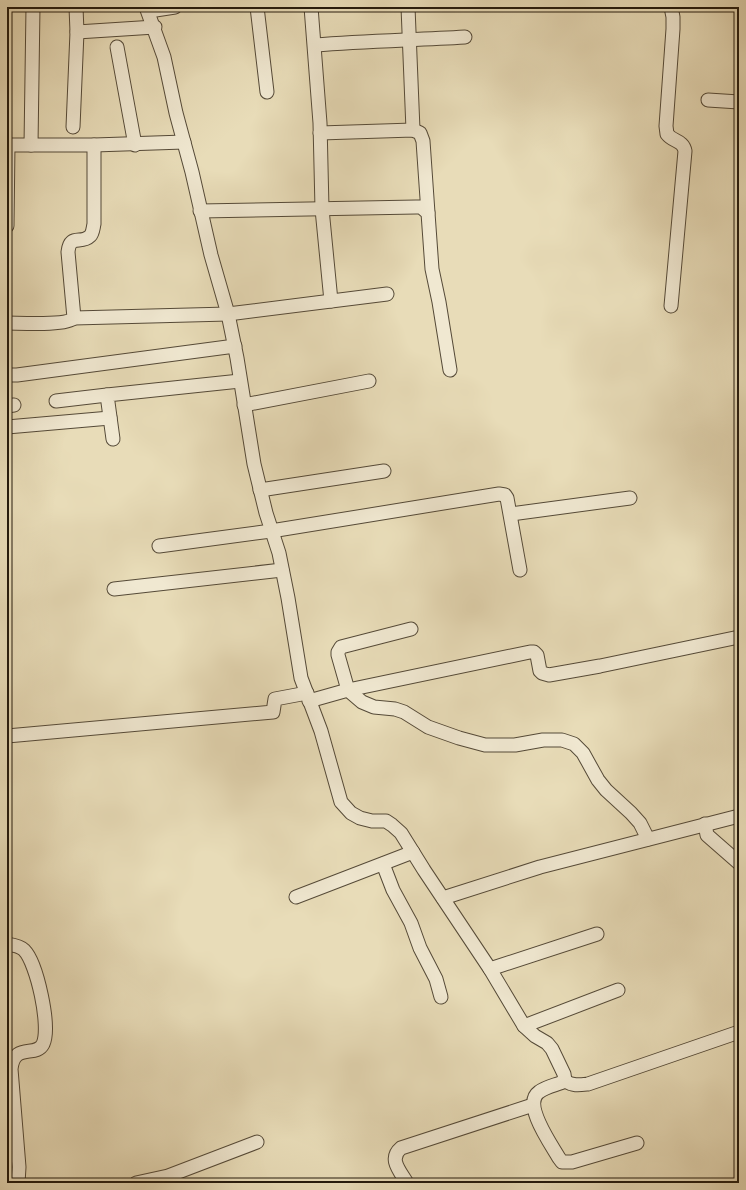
<svg xmlns="http://www.w3.org/2000/svg" width="746" height="1190" viewBox="0 0 746 1190" font-family="'IM FELL DW Pica',serif">
<style>
.lines{fill:none;stroke-linecap:round;stroke-linejoin:round}
.minor-casing{stroke:#554a38;stroke-width:15}
.minor{stroke:#f0e8d1;stroke-width:13}
</style>
<rect width="100%" height="100%" fill="#e8dcb8"/>
<filter id="stains"><feTurbulence type="fractalNoise" baseFrequency=".005" numOctaves="4"/><feColorMatrix values="0 0 0 0 .2 0 0 0 0 .09 0 0 0 0 .02 0 0 0 .5 -.17"/></filter>
<radialGradient id="worn" r=".72"><stop offset=".6" stop-color="#630" stop-opacity="0"/><stop offset="1" stop-color="#630" stop-opacity=".3"/></radialGradient>
<g class="lines">
<g class="minor-casing">
<g id="minor">
<path d="M 146,7 L 164,57 L 176,113 L 192,172 L 211,255 L 228,314 L 237,358 L 254,464 L 266,513 L 279,553 L 288,598 L 301,678 L 321,731 L 341,802 L 351,813 L 360,818 L 372,821 L 386,821 L 392,825 L 401,833 L 424,870 L 490,969 L 524,1026 L 535,1036 L 547,1043 L 552,1049 L 564,1074 L 565,1081 C 557,1085 547,1086 539,1092 C 522,1104 551,1144 559,1158 L 562,1162 L 572,1162 L 637,1143"/>
<polyline points="257,7 267,92"/>
<polyline points="311,7 320,123 322,209 331,301"/>
<polyline points="408,7 413,130"/>
<path d="M 671,7 L 673,17 L 673,29 L 666,126 L 667,134 C 673,142 683,140 685,151 L 671,306"/>
<polyline points="149,11 175,7"/>
<polyline points="77,32 155,27"/>
<path d="M 315,45 C 365,41 415,40 465,37"/>
<polyline points="117,47 135,145"/>
<polyline points="708,100 739,102"/>
<polyline points="73,127 77,32 76,7"/>
<polyline points="320,133 413,130 420,133 423,141 428,213"/>
<polyline points="7,145 94,145 184,142"/>
<polyline points="31,145 33,7"/>
<polyline points="200,211 416,207 421,207 428,213 432,269 439,302 450,370"/>
<polyline points="7,226 8,145"/>
<polyline points="74,318 228,314 387,294"/>
<path d="M 7,323 C 20,323 66,326 74,318 L 68,252 C 70,233 81,245 90,236 C 93,233 93,228 94,224 L 94,145"/>
<polyline points="7,375 17,375 235,346"/>
<polyline points="56,401 107,395"/>
<polyline points="244,405 369,381"/>
<polyline points="7,406 14,405"/>
<polyline points="7,427 110,418"/>
<polyline points="113,439 107,395 240,381"/>
<polyline points="260,490 384,471"/>
<polyline points="511,514 630,498"/>
<polyline points="159,546 271,531 499,494 505,495 507,498 520,570"/>
<polyline points="114,589 282,570"/>
<polyline points="411,629 341,647 338,652 338,655 348,690 362,702 374,707 395,709 404,712 428,727 459,738 485,745 515,745 543,740 562,740 574,744 583,753 598,780 606,790 631,813 640,823 648,839"/>
<polyline points="309,701 348,690 530,652 534,652 537,655 540,671 542,673 549,675 600,666 739,637"/>
<polyline points="7,736 273,712 275,699 307,693"/>
<polyline points="705,824 707,835 739,863"/>
<polyline points="383,864 393,890 411,923 420,948 436,979 441,997"/>
<polyline points="296,897 413,852"/>
<polyline points="443,898 540,867 739,816"/>
<path d="M 7,944 C 13,945 20,946 24,950 C 37,963 51,1027 43,1044 C 36,1058 14,1042 11,1069 L 19,1167 L 18,1183"/>
<polyline points="490,969 597,934"/>
<polyline points="524,1026 618,990"/>
<path d="M 565,1081 C 573,1086 579,1085 588,1084 L 739,1032"/>
<polyline points="136,1183 168,1176 257,1142"/>
<path d="M 407,1183 C 400,1171 388,1159 401,1148 L 533,1105"/>
</g>
</g>
<use href="#minor" class="minor"/>
</g>
<rect width="746" height="1190" fill="none" stroke="#e8dcb8" stroke-width="24"/>
<rect x="8" y="8" width="730" height="1174" fill="none" stroke="#241a0d" stroke-width="2"/>
<rect x="12" y="12" width="722" height="1166" fill="none" stroke="#241a0d"/>
<rect width="100%" height="100%" filter="url(#stains)"/>
<rect width="100%" height="100%" fill="url(#worn)"/>
</svg>
